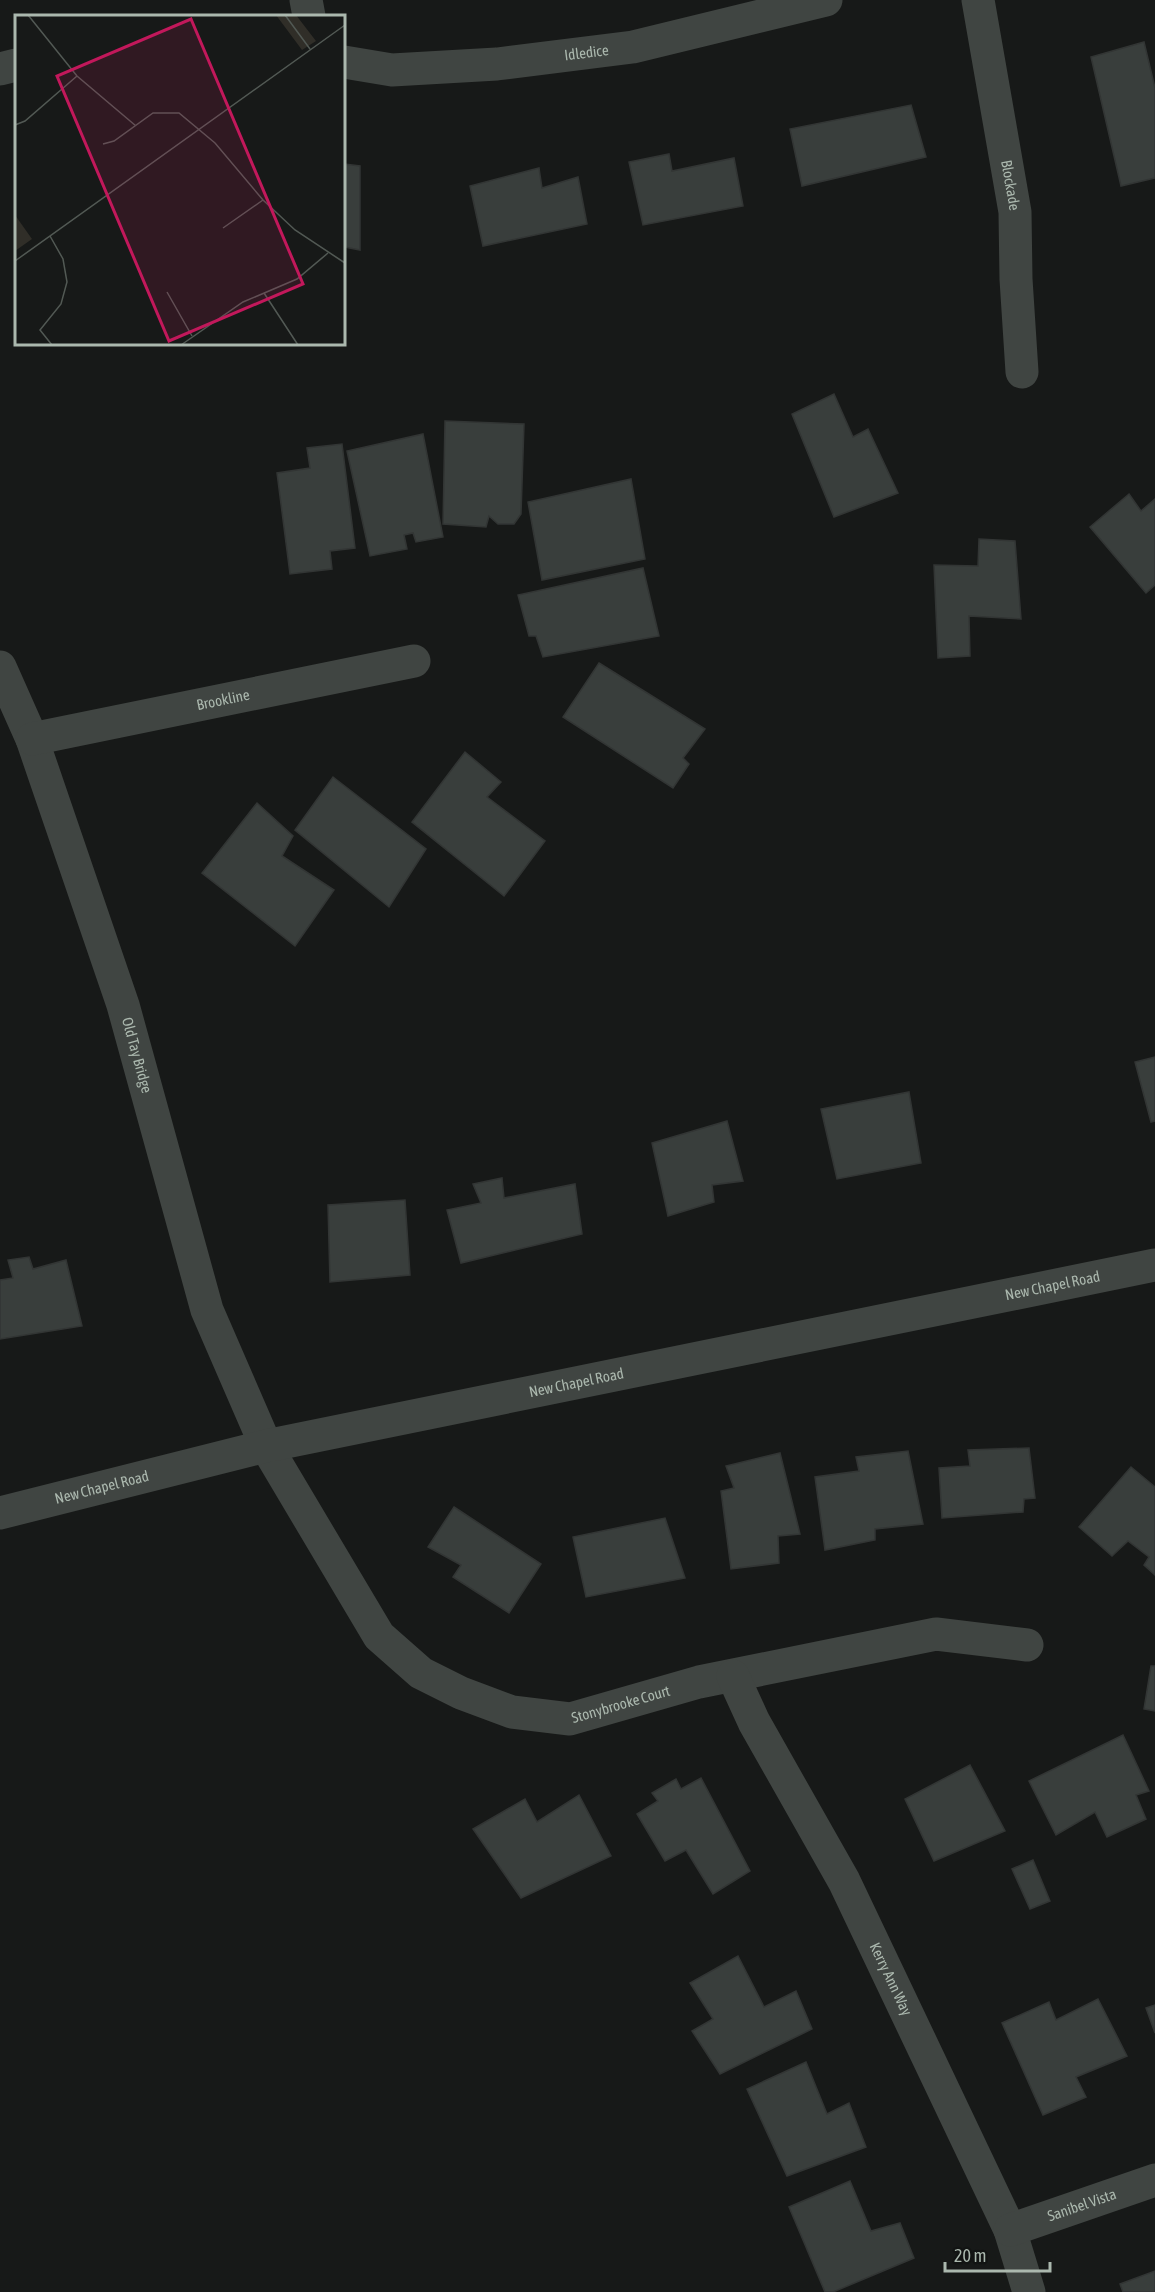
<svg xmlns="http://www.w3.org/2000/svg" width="1155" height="2292" viewBox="0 0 1155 2292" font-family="'Asap Condensed',sans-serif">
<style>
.building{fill:#393e3c;stroke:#323534;stroke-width:1.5}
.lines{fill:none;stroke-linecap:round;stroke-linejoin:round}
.minor{stroke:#404542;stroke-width:33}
.labels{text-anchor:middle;stroke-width:4.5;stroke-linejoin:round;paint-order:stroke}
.street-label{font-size:15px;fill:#abb8ae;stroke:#121413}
.inset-road{fill:none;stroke:#525954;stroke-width:1.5}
.view{fill:#c2185b;fill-opacity:0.15;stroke:#c2185b;stroke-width:3}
.inset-edge{fill:none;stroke:#abb8ae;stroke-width:3}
</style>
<rect width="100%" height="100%" fill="#171918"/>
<g class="building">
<polygon points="1144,42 1155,88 1155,178 1121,186 1091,57"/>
<polygon points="911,105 926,157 802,186 790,129"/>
<polygon points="669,154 672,171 734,158 743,206 643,225 629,162"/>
<polygon points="344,164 360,166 360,250 344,247"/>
<polygon points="539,168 542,188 578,177 587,224 483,246 470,186"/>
<polygon points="834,394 853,437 868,429 898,493 834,517 792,414"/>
<polygon points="445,421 524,424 521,514 514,524 498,524 489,516 486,527 443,524"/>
<polygon points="423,434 443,537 416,542 413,533 404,535 407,549 370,556 347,451"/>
<polygon points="342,444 355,548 330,551 332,569 290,574 277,473 310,468 307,448"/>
<polygon points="631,479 645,559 542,580 528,502"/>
<polygon points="1129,494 1141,511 1155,499 1155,585 1146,593 1090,527"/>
<polygon points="979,539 1015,541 1021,619 969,616 970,656 938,658 934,565 978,566"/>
<polygon points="643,568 659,636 543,657 536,636 529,636 518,595"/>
<polygon points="599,663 705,729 683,758 689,764 673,788 563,717"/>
<polygon points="465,752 501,782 487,797 545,841 504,896 412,822"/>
<polygon points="333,777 426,849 389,907 295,830"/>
<polygon points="257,803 293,836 282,856 334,890 295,946 202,873"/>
<polygon points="1155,1057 1155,1121 1151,1122 1135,1062"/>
<polygon points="909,1092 921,1163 837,1179 821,1109"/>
<polygon points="727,1121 743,1181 712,1185 714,1202 668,1216 652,1143"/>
<polygon points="502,1178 504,1198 575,1184 582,1234 461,1263 447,1210 481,1203 473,1184"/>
<polygon points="405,1200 410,1275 330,1282 328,1205"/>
<polygon points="29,1257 33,1269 66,1260 82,1326 0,1339 0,1280 13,1278 8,1260"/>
<polygon points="1029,1448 1035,1498 1024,1499 1023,1512 942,1518 939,1468 970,1466 968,1450"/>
<polygon points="908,1451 923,1524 875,1529 875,1540 825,1550 815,1477 859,1471 856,1457"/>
<polygon points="780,1453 800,1534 778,1536 779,1563 731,1569 721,1491 734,1488 726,1466"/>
<polygon points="1131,1467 1155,1487 1155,1575 1144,1565 1149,1557 1128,1541 1112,1556 1079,1527"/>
<polygon points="454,1507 541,1564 509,1613 453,1577 461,1565 428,1547"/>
<polygon points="665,1518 685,1578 586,1597 573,1537"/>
<polygon points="1151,1666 1155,1666 1155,1711 1144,1709"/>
<polygon points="1123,1735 1149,1791 1136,1795 1146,1819 1107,1837 1095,1812 1056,1835 1029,1781"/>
<polygon points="970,1765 1005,1831 934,1861 905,1799"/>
<polygon points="701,1778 750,1871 713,1894 686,1850 665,1861 637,1814 658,1801 652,1793 676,1779 681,1789"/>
<polygon points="579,1795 611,1856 521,1898 473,1829 525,1799 537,1822"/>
<polygon points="1033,1860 1050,1901 1030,1909 1012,1869"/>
<polygon points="738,1956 764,2007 796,1991 812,2029 720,2074 692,2031 713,2019 690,1983"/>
<polygon points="1098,1999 1127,2056 1076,2077 1086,2097 1043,2115 1002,2023 1049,2002 1056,2020"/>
<polygon points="1155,2005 1155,2033 1146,2008"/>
<polygon points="806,2062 827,2114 849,2103 866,2147 787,2176 747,2089"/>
<polygon points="850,2181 871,2231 900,2223 914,2258 833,2292 825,2292 789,2207"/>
<polygon points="1155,2271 1155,2292 1123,2292 1120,2284"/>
</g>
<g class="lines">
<g class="minor">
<polyline points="306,0 309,16"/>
<path id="s1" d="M 978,0 L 1015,212 L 1016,279 L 1022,372"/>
<path id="s2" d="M 344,62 L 392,70 L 497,64 L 633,47 L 826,0"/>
<polyline points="0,69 16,65"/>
<path id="s3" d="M 0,667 L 32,739 L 123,1005 L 207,1310 L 266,1446 L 379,1636 L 421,1673 L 461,1693 L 512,1712 L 570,1719 L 699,1682 L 936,1634 L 1027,1645"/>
<path id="s4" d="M 32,739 L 414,661"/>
<path id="s5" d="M 0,1513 L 266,1446 L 1155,1265"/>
<path id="s6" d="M 733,1676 L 754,1722 L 844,1881 L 1010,2230 L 1029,2292"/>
<path id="s7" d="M 1010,2230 L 1155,2180"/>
</g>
</g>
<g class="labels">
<g class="street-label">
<text dy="5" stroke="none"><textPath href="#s2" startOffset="244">Idledice</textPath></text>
<text dy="5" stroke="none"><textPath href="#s1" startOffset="188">Blockade</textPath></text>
<text dy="5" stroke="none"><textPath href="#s4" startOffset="195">Brookline</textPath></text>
<text dy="5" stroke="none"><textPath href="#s3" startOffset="412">Old Tay Bridge</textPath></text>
<text dy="5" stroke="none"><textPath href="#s5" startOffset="1077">New Chapel Road</textPath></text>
<text dy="5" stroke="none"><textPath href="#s5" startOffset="591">New Chapel Road</textPath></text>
<text dy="5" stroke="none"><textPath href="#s5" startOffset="105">New Chapel Road</textPath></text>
<text dy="5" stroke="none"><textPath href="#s3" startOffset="1312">Stonybrooke Court</textPath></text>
<text dy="5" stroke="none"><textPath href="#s6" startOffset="342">Kerry Ann Way</textPath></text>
<text dy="5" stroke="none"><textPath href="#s7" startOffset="76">Sanibel Vista</textPath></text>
</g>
</g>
<g transform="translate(15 15)">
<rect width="330" height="330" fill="#171918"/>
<path d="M 261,0 L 281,0 L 301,26 L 287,35 ZM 0,200 L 17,224 L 0,236 Z" fill="#302e28"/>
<path class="inset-road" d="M 13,0 L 62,61 L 121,111M 270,0 L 295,34M 0,110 L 10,106 L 62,61M 88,129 L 99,126 L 138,98 L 164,98 L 200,128 L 248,185 L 280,215 L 330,248M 208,213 L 248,185M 35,221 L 48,244 L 52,267 L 46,289 L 25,315 L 37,330M 0,246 L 330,10M 152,277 L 177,321M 249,278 L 283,330M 166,330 L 228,287 L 282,264 L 313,238"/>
<path class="view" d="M 176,4 L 288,269 L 154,326 L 42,61 Z"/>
<rect width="330" height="330" class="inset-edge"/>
</g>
<path d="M945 2262v9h105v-9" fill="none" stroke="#abb8ae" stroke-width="3"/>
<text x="954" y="2262" font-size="18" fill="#abb8ae" stroke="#121413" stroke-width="4.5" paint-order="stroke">20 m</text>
</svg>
